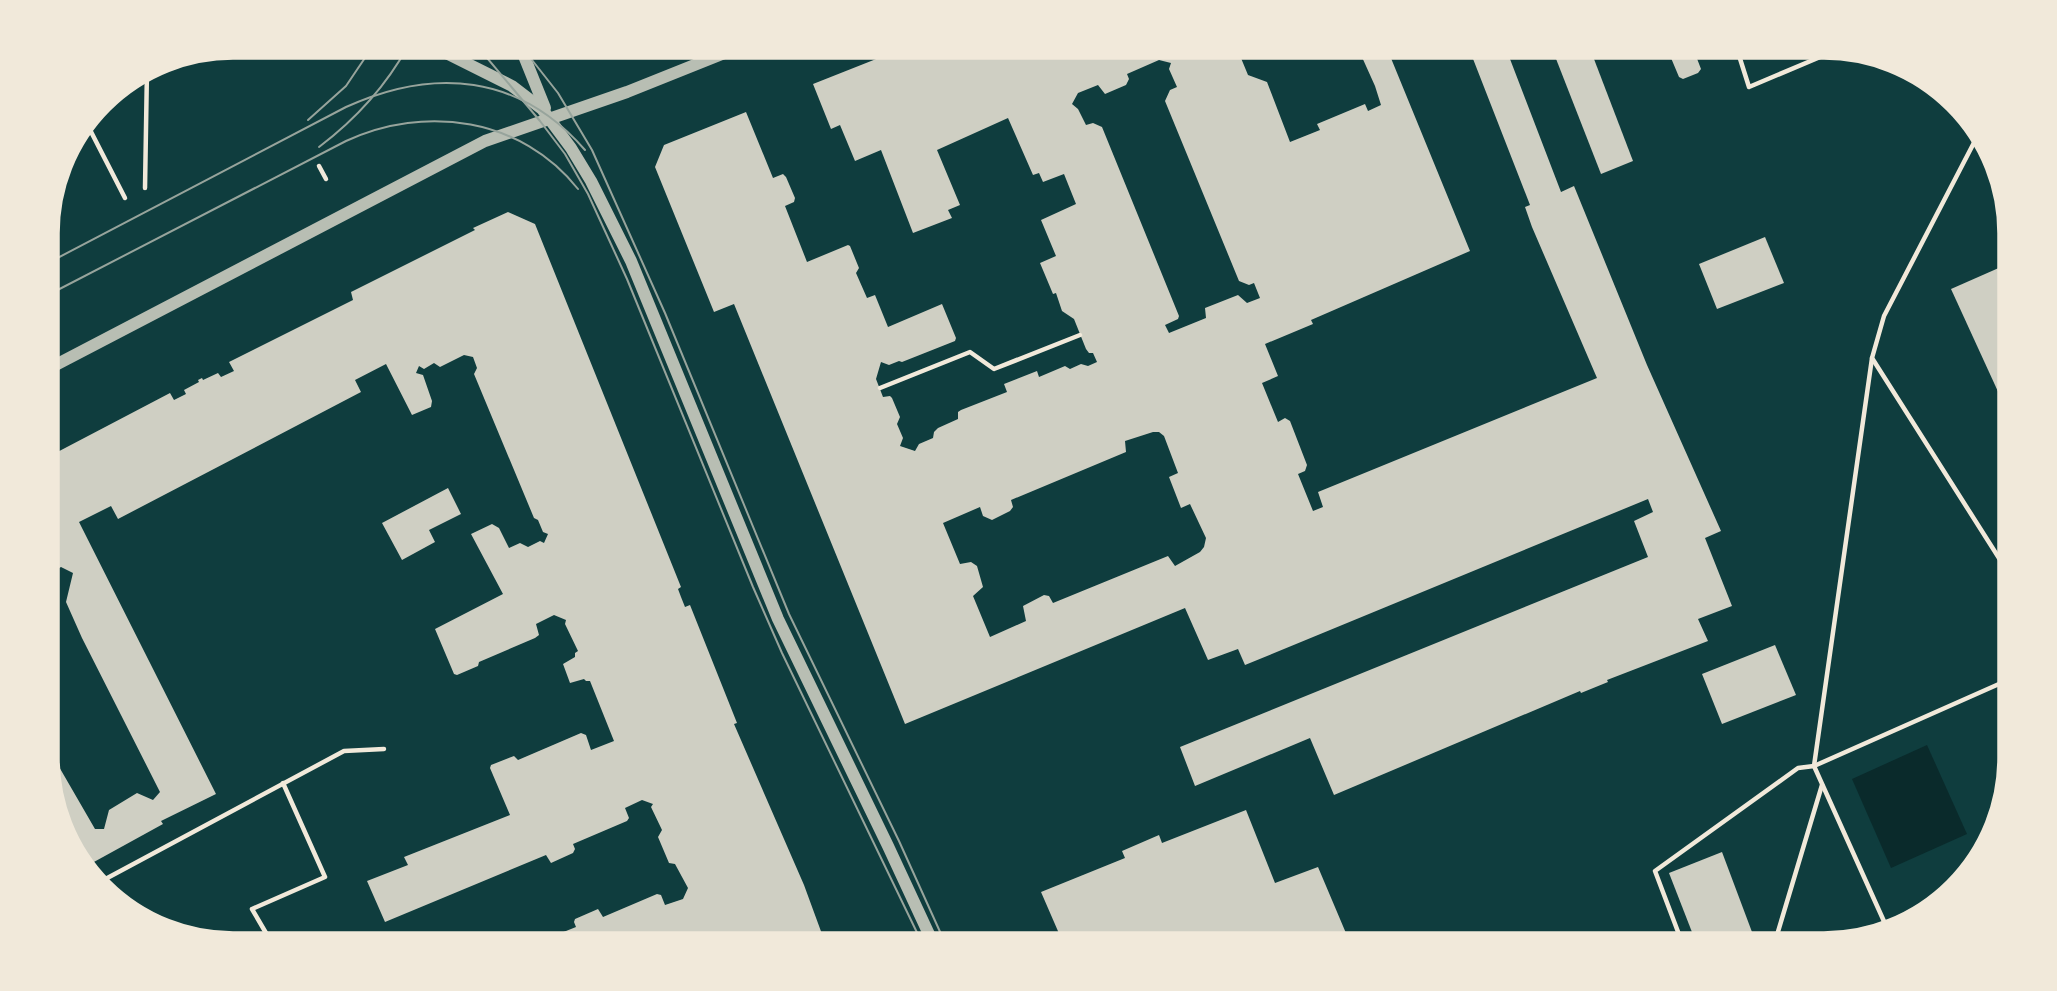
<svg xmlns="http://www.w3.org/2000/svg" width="2057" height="991" viewBox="0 0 2057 991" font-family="Roboto,sans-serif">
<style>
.water{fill:#0a2a2b}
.building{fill:#cfcfc3;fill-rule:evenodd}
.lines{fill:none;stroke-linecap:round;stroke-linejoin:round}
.path{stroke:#f1e9da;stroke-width:4.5}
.tertiary{stroke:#b8beb3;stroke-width:12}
.tram{stroke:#97a49c;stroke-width:2}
.rim{fill:none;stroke:#f1e9da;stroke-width:3.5}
</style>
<rect width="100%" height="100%" fill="#0f3d3e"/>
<polygon class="water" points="1927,745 1967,834 1891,868 1852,779"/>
<g class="building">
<path d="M 909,46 L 1236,46 L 1248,75 L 1267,82 L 1290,142 L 1320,130 L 1317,124 L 1365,104 L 1368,111 L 1381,105 L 1375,86 L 1357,46 L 1386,46 L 1470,251 L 1311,320 L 1313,324 L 1265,344 L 1278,376 L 1262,383 L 1278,422 L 1285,418 L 1290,421 L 1307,465 L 1305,471 L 1298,474 L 1313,511 L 1323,507 L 1318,492 L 1597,378 L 1532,227 L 1525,207 L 1530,205 L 1468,46 L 1505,46 L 1561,192 L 1574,186 L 1647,365 L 1721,531 L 1705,538 L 1732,606 L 1698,619 L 1708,641 L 1607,680 L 1608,682 L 1581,693 L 1580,691 L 1334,795 L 1310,738 L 1195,786 L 1180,747 L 1648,557 L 1634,521 L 1653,512 L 1648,499 L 1245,665 L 1238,649 L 1208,660 L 1185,608 L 905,724 L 734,304 L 714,312 L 655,167 L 664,145 L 746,112 L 773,178 L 783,174 L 786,177 L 795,198 L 794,202 L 785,206 L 807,262 L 848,245 L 850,246 L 859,268 L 856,273 L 867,298 L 875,295 L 888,327 L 942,304 L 956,338 L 955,341 L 902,362 L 899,361 L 889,365 L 881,362 L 876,379 L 883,397 L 890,396 L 892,398 L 900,417 L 897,424 L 903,438 L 900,446 L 915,451 L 919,444 L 933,438 L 934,432 L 938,428 L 958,419 L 958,412 L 961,410 L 1007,392 L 1004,384 L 1037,371 L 1039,377 L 1065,366 L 1070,369 L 1081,364 L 1088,366 L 1097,362 L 1093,353 L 1089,353 L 1086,349 L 1074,319 L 1062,311 L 1056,293 L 1053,294 L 1040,263 L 1056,256 L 1041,220 L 1076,204 L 1064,174 L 1043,182 L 1039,173 L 1033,175 L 1008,118 L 937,150 L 960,205 L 948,210 L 952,218 L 913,233 L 881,150 L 855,161 L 840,125 L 831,129 L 813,84 ZM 1159,60 L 1171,63 L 1169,69 L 1177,87 L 1170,90 L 1165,101 L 1239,281 L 1249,285 L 1254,283 L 1260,298 L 1247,303 L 1238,295 L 1205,308 L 1206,318 L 1169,333 L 1165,325 L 1178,319 L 1179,316 L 1102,127 L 1093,123 L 1086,125 L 1078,109 L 1072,104 L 1078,93 L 1098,85 L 1105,94 L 1126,85 L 1129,79 L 1127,74 ZM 1153,432 L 1159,432 L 1164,436 L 1178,473 L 1169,477 L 1181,508 L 1190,504 L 1206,538 L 1204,547 L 1200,552 L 1175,566 L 1168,556 L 1053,603 L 1049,596 L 1044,595 L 1023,606 L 1026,621 L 990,637 L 973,596 L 983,587 L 977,566 L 971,562 L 960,564 L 943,523 L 980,507 L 983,516 L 992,520 L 1010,511 L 1013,507 L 1011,500 L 1126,452 L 1125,441 Z"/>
<polygon points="1551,46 1589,46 1633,161 1601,174"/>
<polygon points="1666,46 1738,46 1722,52 1720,47 1696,56 1701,69 1698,73 1683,79 1679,77"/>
<polygon points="508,212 535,224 681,587 678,589 681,597 685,607 690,605 737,723 734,724 804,885 826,945 531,945 576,927 574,922 575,919 598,909 603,917 657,894 661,895 665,905 683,899 688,888 675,864 669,863 658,837 662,830 651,807 653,804 642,800 625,808 629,818 627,821 573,844 575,849 573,853 551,863 546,855 385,922 367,881 408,865 404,857 510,815 490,768 491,765 514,756 518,760 581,733 586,735 591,750 614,741 590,681 586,681 584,679 570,683 563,664 575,657 575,653 578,651 565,624 566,620 554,615 536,624 539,635 535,638 479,662 478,666 457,675 454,674 435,629 503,594 471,534 492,524 499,528 509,548 520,543 528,547 540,541 544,543 548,534 543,532 538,520 534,518 474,374 477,368 473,357 464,355 440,367 434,363 424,369 419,366 416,373 423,375 432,401 431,407 412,415 386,364 355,380 361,392 118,519 111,506 79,522 216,794 161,821 163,824 83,868 47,783 47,746 95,829 104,829 109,810 137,793 153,800 160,792 82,638 66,602 73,573 61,567 47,575 46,458 170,393 174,400 186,394 184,390 199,382 198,380 202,378 203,380 218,373 221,377 234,371 229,362 353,300 351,292 475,230 473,228"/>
<polygon points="1765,237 1784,283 1717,309 1699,264"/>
<polygon points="2010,263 2011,420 1951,289"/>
<polygon points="448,488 461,514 429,530 435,542 402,560 382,523"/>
<polygon points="1775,645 1796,695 1722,724 1702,674"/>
<polygon points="1246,810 1275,883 1318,867 1351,945 1064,945 1041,892 1125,858 1122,851 1159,835 1162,843"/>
<polygon points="1722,852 1752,932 1717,945 1697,945 1669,873"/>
</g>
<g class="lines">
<g class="path">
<polyline points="1736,46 1749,87 1832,52 1863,59 1874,55"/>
<polyline points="86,122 125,198"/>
<polyline points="1979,133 1884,316 1872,358 2011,577"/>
<polyline points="319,166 326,179"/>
<polyline points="145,188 147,69"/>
<polyline points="880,388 970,352 994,369 1080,335"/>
<polyline points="98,883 344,751 384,749"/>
<polyline points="1887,928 1814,766 2008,680"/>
<polyline points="273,945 252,909 325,877 283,783"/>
<polyline points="1683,945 1655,871 1798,768 1814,766 1872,358"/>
<polyline points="1774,945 1822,785"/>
</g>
<g class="tertiary">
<polyline points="435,46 448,54 512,86 542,109 571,148 591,181 631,261 778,619 888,846 934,945"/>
<polyline points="520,46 545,108"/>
<polyline points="46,370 485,141 627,92 742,46"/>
</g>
<g class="tram">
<polyline points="477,46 540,121 565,154 588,194 627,279 753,587 782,653 923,945"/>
<polyline points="521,46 558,93 592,150 665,313 789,614 899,841 946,945"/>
<polyline points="308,120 346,86 373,46"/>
<path d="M 319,147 C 356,119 386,86 408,46"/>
<path d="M 46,264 L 346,107 C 434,67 519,74 585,150"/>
<path d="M 46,296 L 346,141 C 425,104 522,118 578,189"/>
</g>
</g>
<path d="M0 0H2057V991H0ZM233 58H1824A175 175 0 0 1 1999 233V758A175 175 0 0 1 1824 933H233A175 175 0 0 1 58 758V233A175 175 0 0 1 233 58Z" fill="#f1e9da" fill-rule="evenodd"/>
<path class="rim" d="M233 58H1824A175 175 0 0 1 1999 233V758A175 175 0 0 1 1824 933H233A175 175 0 0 1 58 758V233A175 175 0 0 1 233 58Z"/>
</svg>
